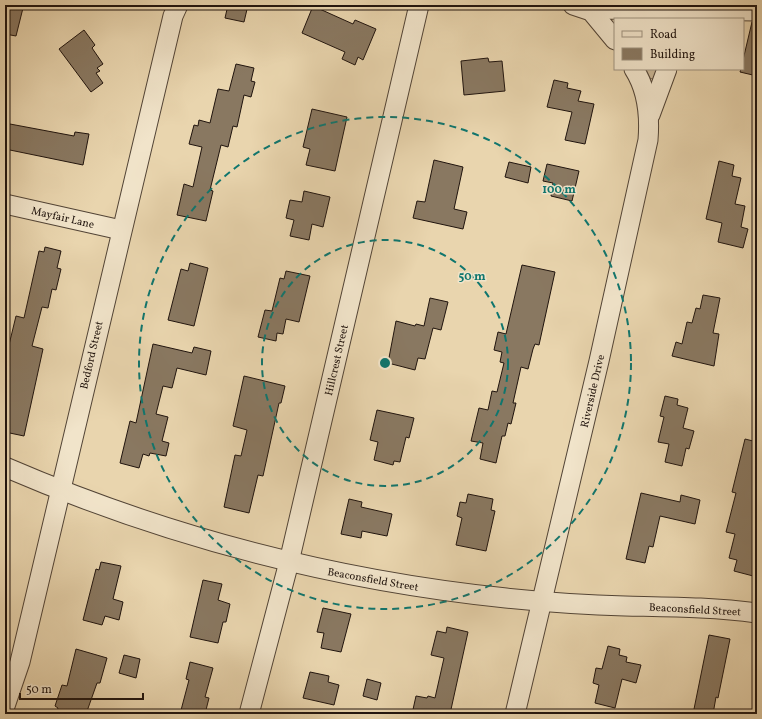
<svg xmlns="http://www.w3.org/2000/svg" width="762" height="719" viewBox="0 0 762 719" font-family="Vollkorn,serif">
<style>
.green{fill:#c7b493;stroke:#746450}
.building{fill:#897861;stroke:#20140e}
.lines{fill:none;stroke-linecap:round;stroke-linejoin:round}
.minor-casing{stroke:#524436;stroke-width:21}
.minor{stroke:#f1e4ca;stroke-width:19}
.ring{fill:none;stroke:#0f766e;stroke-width:2;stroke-dasharray:7 5}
.labels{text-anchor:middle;stroke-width:3;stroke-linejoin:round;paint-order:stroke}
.street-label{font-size:11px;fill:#20140e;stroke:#f1e4ca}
.centre{fill:#0f766e;stroke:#f1e4ca;stroke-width:2}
.ring-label{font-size:12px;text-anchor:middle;font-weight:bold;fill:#0f766e;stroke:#f1e4ca;stroke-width:3;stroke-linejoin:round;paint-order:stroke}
</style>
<rect width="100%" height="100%" fill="#e9d5ae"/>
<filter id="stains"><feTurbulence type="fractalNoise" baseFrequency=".005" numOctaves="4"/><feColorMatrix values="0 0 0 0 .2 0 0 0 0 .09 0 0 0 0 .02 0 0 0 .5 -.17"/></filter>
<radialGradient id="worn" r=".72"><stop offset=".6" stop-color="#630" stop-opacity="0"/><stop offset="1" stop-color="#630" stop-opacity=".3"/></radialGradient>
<polygon class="green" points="645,69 659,69 656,80 649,78"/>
<g class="building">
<polygon points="5,5 23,8 16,36 5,34"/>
<polygon points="228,5 248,5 244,22 225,18"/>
<polygon points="313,6 353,24 355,20 376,29 363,60 358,57 355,65 342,59 345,52 302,33"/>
<polygon points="752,22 757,23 757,76 740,72 741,69 743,69 743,60"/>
<polygon points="84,30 95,45 92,48 103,64 97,68 100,71 96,73 103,83 91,92 59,49"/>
<polygon points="488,58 489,62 502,61 505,91 464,95 461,61"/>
<polygon points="236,64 254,68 251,81 255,82 251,97 244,95 237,127 233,126 228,147 221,145 210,190 213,191 206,221 177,215 184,184 193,187 202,147 189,144 194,125 198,126 199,120 210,123 218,89 229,91"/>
<polygon points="554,80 568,83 567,88 581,91 578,101 594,104 585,144 565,140 572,112 547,107"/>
<polygon points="312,109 347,117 335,171 306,165 310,149 303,147"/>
<polygon points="10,124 74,136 75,132 89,134 83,165 5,149 5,126 9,127"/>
<polygon points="434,160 463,167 454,209 467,212 463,229 413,218 417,201 425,202"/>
<polygon points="719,161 734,165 732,176 741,178 735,204 745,206 741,227 748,229 743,248 718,242 722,223 706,219"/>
<polygon points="509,162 531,167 528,183 505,177"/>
<polygon points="547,164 579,171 572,201 551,196 553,183 543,181"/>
<polygon points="304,191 330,197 323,227 312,224 309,240 290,236 294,220 286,218 290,200 302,202"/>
<polygon points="45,247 61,251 57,268 61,269 56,290 52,289 48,308 42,307 32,346 43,349 24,436 5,432 5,375 8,364 5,364 5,349 8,349 16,316 24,318 39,251 44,252"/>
<polygon points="190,263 208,268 194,326 168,320 181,269 188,271"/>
<polygon points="522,265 555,272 539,345 535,344 533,349 528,369 521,367 513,403 516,403 511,424 508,423 505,436 502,436 496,463 480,459 483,443 471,441 479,408 488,410 492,391 497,392 504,363 500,362 502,352 494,350 498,332 506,334"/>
<polygon points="286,271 310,276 299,322 286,319 283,334 277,333 276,341 258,337 265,310 272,311 280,278 284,279"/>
<polygon points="703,295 720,298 713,333 719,334 714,366 672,356 676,342 682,344 687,322 692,323 696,308 700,309"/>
<polygon points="430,298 448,302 441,330 433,328 425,359 418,358 415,370 388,363 396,321 415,326 416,324 424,326"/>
<polygon points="153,344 192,353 194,347 211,351 206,375 177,368 172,388 163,386 156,414 168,417 162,441 169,443 166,456 150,453 149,456 143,454 139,468 120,463 130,421 136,423"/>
<polygon points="244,376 285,386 281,403 279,403 263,476 258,475 249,513 224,507 235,455 241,456 247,430 233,426"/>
<polygon points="665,396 678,399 677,405 688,408 683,428 694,431 689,449 686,448 682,466 665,462 669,444 658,442 664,417 660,416"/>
<polygon points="377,410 414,418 409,438 406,437 400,462 394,461 393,465 374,460 378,442 370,440"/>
<polygon points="745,439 757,442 757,577 734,571 737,560 729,558 735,534 726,532 736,493 732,492"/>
<polygon points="641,493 680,502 681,495 700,500 695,524 660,516 653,547 649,546 645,563 626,559"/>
<polygon points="468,494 493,499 491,510 495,511 486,551 456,545 462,518 457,516 460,502 466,503"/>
<polygon points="349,499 362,502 361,507 392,514 387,536 362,531 361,538 341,534"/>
<polygon points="101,562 121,566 113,599 123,602 119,620 105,616 102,625 83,620 96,569 99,570"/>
<polygon points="203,580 222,584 218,600 230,604 226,622 223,622 218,643 190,637"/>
<polygon points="323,608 351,614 341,652 321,648 324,633 317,632"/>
<polygon points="447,627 468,632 450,714 412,714 416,696 427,698 428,696 435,698 444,658 431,655 437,631 446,633"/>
<polygon points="709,635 730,639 718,698 716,697 713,714 693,714"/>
<polygon points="608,646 620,649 619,655 627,657 626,662 641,665 636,683 622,679 615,708 595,703 599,685 593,683 596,668 602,669"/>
<polygon points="76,649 107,658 100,683 97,683 86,714 56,714 58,708 55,706 62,685 67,686"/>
<polygon points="124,655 140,659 136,678 119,673"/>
<polygon points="190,662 213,668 205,697 209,698 205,714 180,714 189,680 186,679"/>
<polygon points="310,672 329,676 328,682 339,685 334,705 303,698"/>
<polygon points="367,679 381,683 377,700 363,696"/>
</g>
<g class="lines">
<g class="minor-casing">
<g id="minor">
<polyline points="573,5 591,11 615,40"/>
<polyline points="591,11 611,9 757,11"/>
<polyline points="650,115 667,69"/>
<polyline points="5,204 121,230"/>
<path d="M 5,467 C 165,536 332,580 506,598 C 545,602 585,605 625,606 C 670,607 713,607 757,613"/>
<polyline points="5,706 20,662 173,16 178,5"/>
<polyline points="249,714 289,562 419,5"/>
<path d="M 515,714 L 599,361 L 648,140 C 650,115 648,91 634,69"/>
</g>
</g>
<use href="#minor" class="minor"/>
</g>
<g class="ring">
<circle cx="385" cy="363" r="123"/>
<circle cx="385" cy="363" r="246"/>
</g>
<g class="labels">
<g class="street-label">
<text transform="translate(63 217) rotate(13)" y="4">Mayfair Lane</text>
<text transform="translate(91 355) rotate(-77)" y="4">Bedford Street</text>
<text transform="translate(336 360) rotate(-77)" y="4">Hillcrest Street</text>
<text transform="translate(592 391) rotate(-77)" y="4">Riverside Drive</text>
<text transform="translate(373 579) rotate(10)" y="4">Beaconsfield Street</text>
<text transform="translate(695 609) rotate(3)" y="4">Beaconsfield Street</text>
</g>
</g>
<circle cx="385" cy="363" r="6" class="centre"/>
<g class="ring-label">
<text x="559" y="193">100 m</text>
<text x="472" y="280">50 m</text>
</g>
<rect width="762" height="719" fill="none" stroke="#e9d5ae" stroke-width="20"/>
<rect x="6" y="6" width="750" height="707" fill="none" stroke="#20140e" stroke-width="2"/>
<rect x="10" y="10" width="742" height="699" fill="none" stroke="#20140e"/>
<rect x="614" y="18" width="130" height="52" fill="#f1e4ca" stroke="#9d917f"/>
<rect x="622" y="31" width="20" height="6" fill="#f1e4ca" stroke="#9d917f"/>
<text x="650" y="38" font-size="12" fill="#20140e">Road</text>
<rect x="622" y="48" width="20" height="12" fill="#897861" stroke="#9d917f"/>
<text x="650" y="58" font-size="12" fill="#20140e">Building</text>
<path d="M20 693v6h123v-6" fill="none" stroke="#20140e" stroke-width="2"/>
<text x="26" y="693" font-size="12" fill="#20140e" stroke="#f1e4ca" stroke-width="3" paint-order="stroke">50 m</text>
<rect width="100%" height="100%" filter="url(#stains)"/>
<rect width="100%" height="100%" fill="url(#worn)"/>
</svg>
